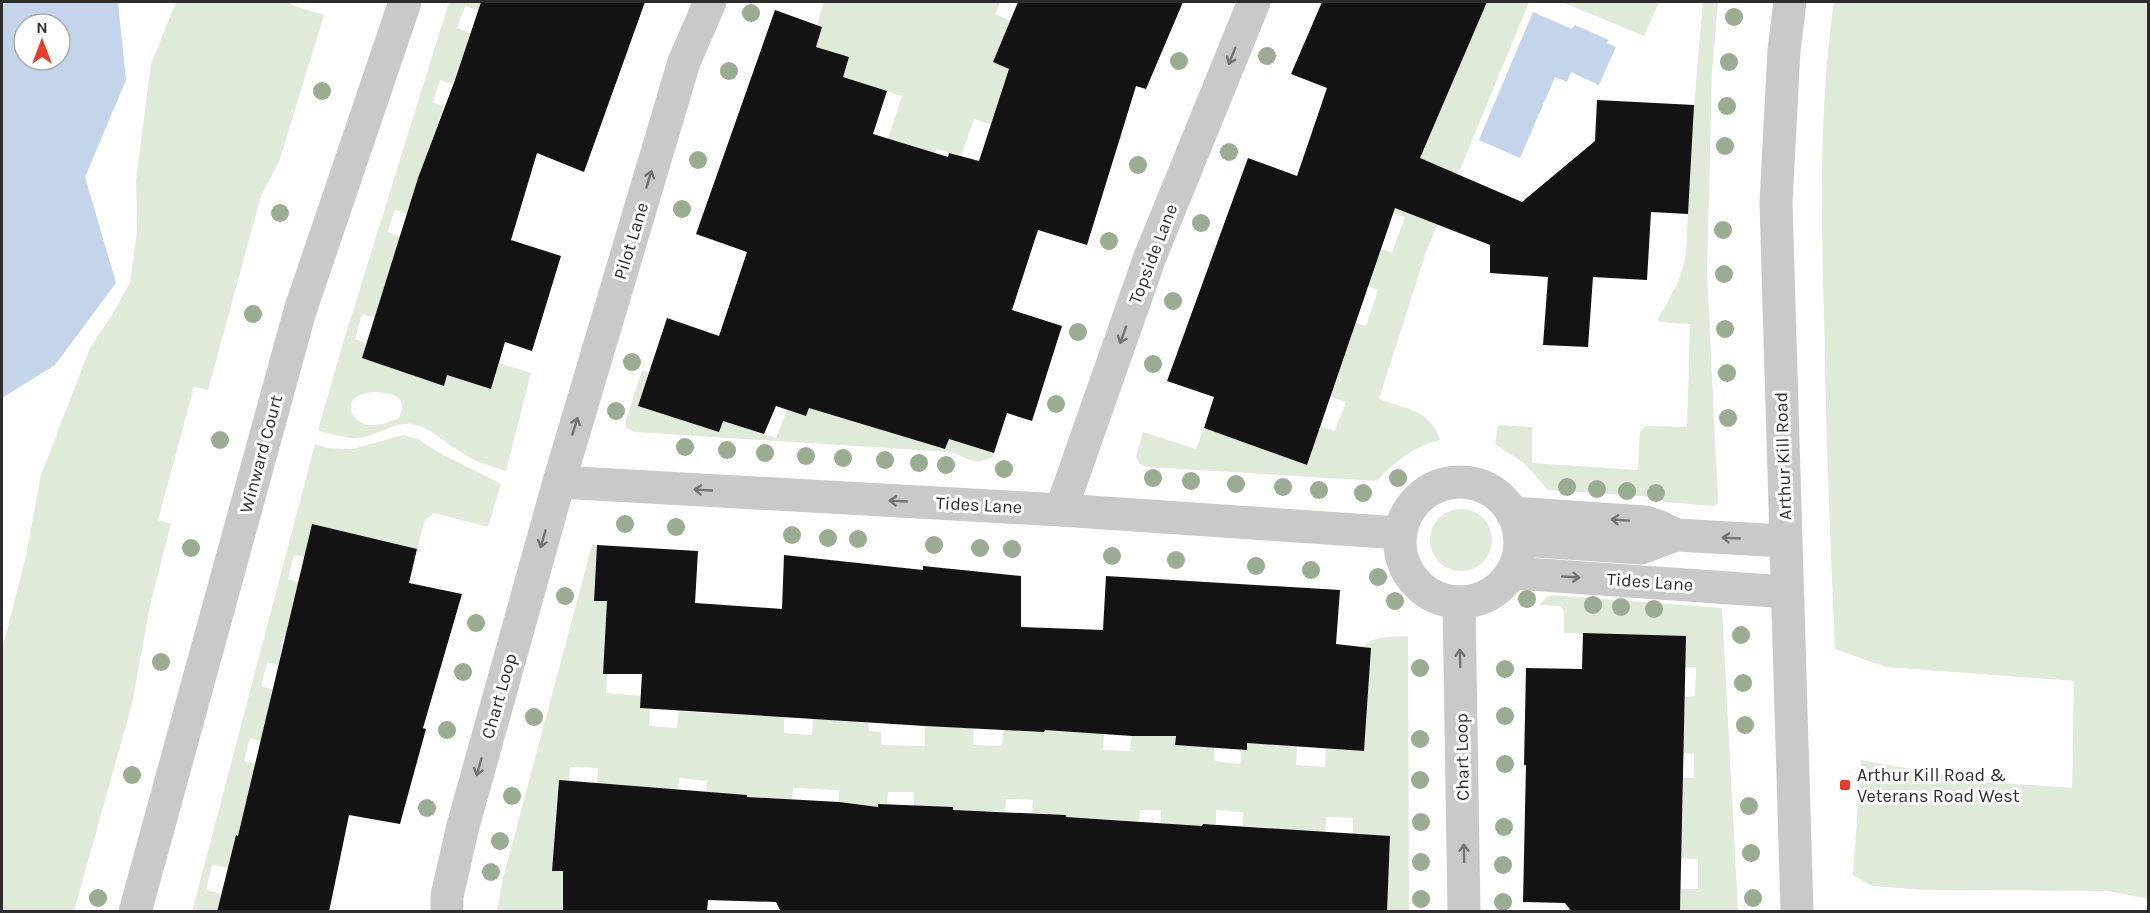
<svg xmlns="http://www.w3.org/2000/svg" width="2150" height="913" viewBox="0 0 2150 913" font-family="Karla,sans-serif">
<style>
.green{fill:#dfead9;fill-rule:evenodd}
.water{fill:#c4d5eb;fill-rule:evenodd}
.building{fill:#131313}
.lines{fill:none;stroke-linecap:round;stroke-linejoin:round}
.minor{stroke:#c9c9c9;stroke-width:33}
.tertiary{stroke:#c9c9c9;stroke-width:33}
.tree{fill:#9aac92}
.oneway{stroke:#737373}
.poi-dot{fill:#e73d2a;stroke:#fff;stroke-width:2}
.labels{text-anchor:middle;stroke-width:6;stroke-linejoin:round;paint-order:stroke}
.street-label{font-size:18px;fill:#2c2c2c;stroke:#fff}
.poi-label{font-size:18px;fill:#2c2c2c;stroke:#fff;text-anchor:start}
</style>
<rect width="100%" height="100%" fill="#fff"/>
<g class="green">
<polygon points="176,2 290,2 291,5 324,15 279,162 261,196 208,390 194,387 158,520 171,524 150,605 132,704 74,911 2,911 2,650 26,556 41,475 90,348 112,315 130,283 137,230 136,180 151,64"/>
<path d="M 449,2 L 481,2 L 478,10 L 465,6 L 457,28 L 470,33 L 467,42 L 485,48 L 472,86 L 454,79 L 452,84 L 440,80 L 433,102 L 444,107 L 429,149 L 522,184 L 520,209 L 418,178 L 407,213 L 395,210 L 387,232 L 400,237 L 375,318 L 362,314 L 355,339 L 366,343 L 363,358 L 443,386 L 447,375 L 491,389 L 499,363 L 531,373 L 506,471 C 489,466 474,461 459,451 C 444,442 430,427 412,424 C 396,422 382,432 368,436 C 352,441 334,435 318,430 L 344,340 ZM 373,392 C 391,392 411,397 398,419 C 389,422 379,426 369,425 C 358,424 343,409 355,398 C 359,394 367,393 373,392 Z"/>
<path d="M 824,2 L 1000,2 L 995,14 L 1010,21 L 993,62 L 1086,101 L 1089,119 L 1122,135 L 1116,152 L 1054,132 L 1050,143 L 974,119 L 961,156 L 936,149 L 924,190 L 864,424 L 945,449 L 949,439 L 994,453 L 993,457 C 969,467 970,457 950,452 L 635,432 L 626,428 L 626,420 L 642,370 L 649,372 L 638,406 L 719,431 L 723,421 L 776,438 L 787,410 L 806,416 L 898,142 L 888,139 L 902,96 L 843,77 L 848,57 L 816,47 L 822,27 L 817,25 Z"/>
<path d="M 1487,2 L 1529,2 L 1426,252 L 1379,399 C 1407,410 1429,408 1440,440 C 1414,446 1395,461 1377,481 L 1147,467 L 1140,464 L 1136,457 L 1143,432 L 1196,449 L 1204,428 L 1307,465 L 1320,426 L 1335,431 L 1346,402 L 1330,396 L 1355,323 L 1366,326 L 1378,290 L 1361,283 L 1381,249 L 1392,253 L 1405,217 L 1393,213 L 1406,176 L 1418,163 Z"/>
<polygon points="1562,2 1659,2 1644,36"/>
<path d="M 1703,2 L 1718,2 L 1712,71 L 1707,273 L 1718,503 L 1714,506 L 1665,502 L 1656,497 L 1548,490 L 1524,463 L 1495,444 L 1498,425 L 1532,427 L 1532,463 L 1638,470 L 1640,432 L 1646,426 L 1687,427 L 1690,324 L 1659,322 L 1658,319 C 1670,298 1682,278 1686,254 L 1692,128 Z"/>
<path d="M 1834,2 L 2148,2 L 2148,899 L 2109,891 L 1925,890 L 1872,886 L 1853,875 L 1861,760 L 1977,781 L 2072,788 L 2074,681 L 1886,667 L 1835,649 C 1830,539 1826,429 1824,318 C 1821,213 1819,106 1834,2 Z"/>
<polygon points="403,435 418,439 438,452 501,484 488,527 434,513 425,520 417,549 312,525 305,557 294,555 288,579 299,582 306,640 284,635 278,665 267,662 261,686 272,690 268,708 288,713 281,746 250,738 244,761 255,764 336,857 236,835 228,868 212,865 206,890 221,894 217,911 192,912 315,444 327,448 353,449"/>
<circle cx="1461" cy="540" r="31"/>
<path d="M 592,545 L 597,545 L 594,600 L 607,601 L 603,674 L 607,674 L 606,693 L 641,696 L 640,708 L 650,709 L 649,726 L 677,728 L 679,711 L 721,714 L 727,625 L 784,717 L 784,733 L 812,735 L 813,718 L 856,714 L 856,722 L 868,723 L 869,731 L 881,732 L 881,745 L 925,746 L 925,726 L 930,726 L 973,728 L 973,745 L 1002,746 L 1004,729 L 1044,731 L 1050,664 L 1104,734 L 1103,750 L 1130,751 L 1132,736 L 1142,736 L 1143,729 L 1176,731 L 1175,745 L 1214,747 L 1214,761 L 1240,764 L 1242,750 L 1247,736 L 1285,738 L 1284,746 L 1297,746 L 1296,765 L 1325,767 L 1326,749 L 1364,751 L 1371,649 L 1364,647 C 1373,635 1394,637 1408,636 L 1409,911 L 1387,911 L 1390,836 L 1353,834 L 1353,818 L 1326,817 L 1325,832 L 1277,835 L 1277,828 L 1243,826 L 1243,812 L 1216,810 L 1216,824 L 1203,824 L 1202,834 L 1169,831 L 1169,823 L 1161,822 L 1161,810 L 1140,810 L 1139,821 L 1089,818 L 1080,911 L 1061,911 L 1066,815 L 1032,813 L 1033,800 L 1006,799 L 1005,812 L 986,811 L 986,821 L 914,806 L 914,792 L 888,792 L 887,804 L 878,803 L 877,812 L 839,802 L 839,790 L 793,788 L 792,799 L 764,798 L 743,895 L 747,795 L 707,792 L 707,781 L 679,778 L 678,789 L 669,789 L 668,797 L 597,783 L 598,768 L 570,767 L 569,781 L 558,780 L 552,871 L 563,871 L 563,911 L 497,912 L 501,886 Z"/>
<polygon points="1552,595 1722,608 1738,911 1680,911 1681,889 1698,889 1698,859 1668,858 1682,825 1683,778 1694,778 1694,754 1683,753 1685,697 1695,696 1696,667 1685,667 1686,636 1564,633 1564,611 1561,606 1539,605 1547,597"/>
</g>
<g class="water">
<path d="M 2,2 L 118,2 L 126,80 L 85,177 L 116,283 L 55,365 L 2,398 ZM 24,24 L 60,24 L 60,60 L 24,60 Z"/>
<polygon points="1533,12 1572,29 1575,25 1609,40 1607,43 1616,47 1599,85 1571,72 1567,82 1555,77 1520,158 1479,140"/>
</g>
<g class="building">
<polygon points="481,2 645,2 584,172 537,153 511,240 561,256 532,351 505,342 491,389 447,375 444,386 362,358 418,178 455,80"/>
<polygon points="1018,2 1183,2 1146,89 1136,86 1087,245 1038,230 1012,310 1062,326 1032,421 1007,413 994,453 949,439 945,449 809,408 806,416 776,406 764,434 723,421 719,432 638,406 667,318 719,336 747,252 696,234 775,10 822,27 816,47 849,57 843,77 887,91 873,134 948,157 949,153 979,161 1009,69 993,62"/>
<polygon points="1322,2 1487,2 1420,158 1522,202 1595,141 1597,100 1694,105 1688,214 1651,212 1647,280 1593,277 1588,347 1543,345 1548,277 1490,273 1490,245 1395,208 1307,465 1204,428 1214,397 1167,381 1248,158 1297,176 1327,88 1291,74"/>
<polygon points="312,524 417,549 409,583 462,594 423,728 426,729 400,824 349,815 329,912 217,912 236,835 238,836"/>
<polygon points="597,545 698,551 695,603 782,609 784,555 923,570 923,566 1021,576 1021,627 1103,630 1106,576 1340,590 1336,644 1371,648 1364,751 1247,743 1247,750 1175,745 1176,736 1132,736 1045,730 1044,732 925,726 640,708 642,674 603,674 607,601 594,601"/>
<polygon points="1583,633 1686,636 1680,912 1572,912 1565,903 1523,902 1526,765 1524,765 1526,668 1582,669"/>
<polygon points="559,780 747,795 747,797 839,802 878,807 878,804 953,807 953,810 1066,815 1066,817 1202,826 1203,824 1390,836 1387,912 781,912 776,902 708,900 707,912 563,912 563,871 552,871"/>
</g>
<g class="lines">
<g class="minor">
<circle cx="1460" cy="542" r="60"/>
<polyline points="559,482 1061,510 1399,533"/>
<polyline points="1061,510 1150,257 1254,2"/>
<polyline points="1512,513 1645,522 1660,527 1676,535"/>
<polyline points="1520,540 1641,548 1676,535 1785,541"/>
<polyline points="1512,573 1787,592"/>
<polyline points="1459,602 1464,912"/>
<polyline points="135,912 300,311 405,2"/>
<polyline points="447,912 447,896 463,826 559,482 684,62 710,2"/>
</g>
<polyline class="tertiary" points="1790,2 1784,50 1776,203 1797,912"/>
</g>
<g class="tree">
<circle cx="751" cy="13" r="9"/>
<circle cx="1734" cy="17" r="9"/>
<circle cx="1267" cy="56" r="9"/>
<circle cx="1179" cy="61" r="9"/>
<circle cx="1729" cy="62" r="9"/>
<circle cx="729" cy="71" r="9"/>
<circle cx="322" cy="91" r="9"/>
<circle cx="1727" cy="106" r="9"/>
<circle cx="1725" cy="146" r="9"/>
<circle cx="1229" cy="152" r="9"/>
<circle cx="698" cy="160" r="9"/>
<circle cx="1138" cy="165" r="9"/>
<circle cx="682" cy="209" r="9"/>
<circle cx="280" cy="213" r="9"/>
<circle cx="1201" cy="223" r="9"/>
<circle cx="1723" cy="230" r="9"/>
<circle cx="1109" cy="241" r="9"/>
<circle cx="1724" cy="274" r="9"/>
<circle cx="1173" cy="301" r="9"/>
<circle cx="253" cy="314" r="9"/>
<circle cx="1725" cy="329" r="9"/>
<circle cx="1078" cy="332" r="9"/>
<circle cx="632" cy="362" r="9"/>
<circle cx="1153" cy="364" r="9"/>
<circle cx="1727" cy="373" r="9"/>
<circle cx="1056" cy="404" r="9"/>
<circle cx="616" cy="411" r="9"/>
<circle cx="1728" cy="418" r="9"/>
<circle cx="220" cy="440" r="9"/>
<circle cx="685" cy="447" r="9"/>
<circle cx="727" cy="450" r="9"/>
<circle cx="765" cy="453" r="9"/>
<circle cx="806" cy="456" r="9"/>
<circle cx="843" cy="458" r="9"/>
<circle cx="885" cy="460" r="9"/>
<circle cx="919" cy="463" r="9"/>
<circle cx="946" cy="465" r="9"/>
<circle cx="1004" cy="469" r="9"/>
<circle cx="1153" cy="478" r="9"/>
<circle cx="1398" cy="478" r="9"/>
<circle cx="1191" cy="481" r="9"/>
<circle cx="1236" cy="484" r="9"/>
<circle cx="1283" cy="487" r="9"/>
<circle cx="1567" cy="487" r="9"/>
<circle cx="1597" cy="489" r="9"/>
<circle cx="1319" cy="490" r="9"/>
<circle cx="1627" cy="491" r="9"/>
<circle cx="1363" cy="493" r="9"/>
<circle cx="1656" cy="493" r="9"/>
<circle cx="625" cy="524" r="9"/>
<circle cx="676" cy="527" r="9"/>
<circle cx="792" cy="535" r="9"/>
<circle cx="828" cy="538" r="9"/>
<circle cx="858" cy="539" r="9"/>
<circle cx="934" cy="545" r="9"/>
<circle cx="191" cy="548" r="9"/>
<circle cx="980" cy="548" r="9"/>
<circle cx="1012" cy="549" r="9"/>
<circle cx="1112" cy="556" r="9"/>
<circle cx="1176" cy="560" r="9"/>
<circle cx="1256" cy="566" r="9"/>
<circle cx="1311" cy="570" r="9"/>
<circle cx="1378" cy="577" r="9"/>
<circle cx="565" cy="596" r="9"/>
<circle cx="1527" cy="599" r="9"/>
<circle cx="1395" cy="601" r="9"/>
<circle cx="1593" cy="605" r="9"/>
<circle cx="1621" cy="607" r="9"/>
<circle cx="1654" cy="609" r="9"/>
<circle cx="476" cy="623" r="9"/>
<circle cx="1741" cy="635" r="9"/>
<circle cx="161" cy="662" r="9"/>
<circle cx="1420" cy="668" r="9"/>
<circle cx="1505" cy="669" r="9"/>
<circle cx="463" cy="672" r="9"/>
<circle cx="1743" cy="683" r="9"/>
<circle cx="1505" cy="716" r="9"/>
<circle cx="534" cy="717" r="9"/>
<circle cx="1745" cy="725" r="9"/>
<circle cx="447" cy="730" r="9"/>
<circle cx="1420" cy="739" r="9"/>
<circle cx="1505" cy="764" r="9"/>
<circle cx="132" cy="775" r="9"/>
<circle cx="1420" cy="780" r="9"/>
<circle cx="512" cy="796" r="9"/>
<circle cx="1749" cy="806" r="9"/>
<circle cx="427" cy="808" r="9"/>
<circle cx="1421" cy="822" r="9"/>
<circle cx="1504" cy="827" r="9"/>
<circle cx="500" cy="841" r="9"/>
<circle cx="1751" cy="853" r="9"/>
<circle cx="1421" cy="862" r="9"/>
<circle cx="1503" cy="865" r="9"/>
<circle cx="491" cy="872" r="9"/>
<circle cx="98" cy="898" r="9"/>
<circle cx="1753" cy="898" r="9"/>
<circle cx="1421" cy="899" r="9"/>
<circle cx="1503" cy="902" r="9"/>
</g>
<defs><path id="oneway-shaft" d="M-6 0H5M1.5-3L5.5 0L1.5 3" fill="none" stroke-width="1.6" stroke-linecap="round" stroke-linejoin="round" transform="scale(1.5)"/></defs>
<g class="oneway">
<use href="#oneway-shaft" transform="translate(1232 56) rotate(112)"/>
<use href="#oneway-shaft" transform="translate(649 179) rotate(-73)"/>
<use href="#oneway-shaft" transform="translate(1123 335) rotate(110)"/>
<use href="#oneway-shaft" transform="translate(575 426) rotate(-73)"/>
<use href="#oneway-shaft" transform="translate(703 490) rotate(-177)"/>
<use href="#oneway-shaft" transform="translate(898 501) rotate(-177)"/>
<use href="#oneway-shaft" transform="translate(1620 520) rotate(-176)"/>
<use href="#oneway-shaft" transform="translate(1731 538) rotate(-177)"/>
<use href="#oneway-shaft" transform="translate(543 539) rotate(106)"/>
<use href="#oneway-shaft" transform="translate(1571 577) rotate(4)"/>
<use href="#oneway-shaft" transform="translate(1460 658) rotate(-91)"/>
<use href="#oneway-shaft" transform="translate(479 767) rotate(106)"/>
<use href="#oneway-shaft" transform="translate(1464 853) rotate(-91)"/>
</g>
<rect class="poi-dot" x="1839" y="779" width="12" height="12" rx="3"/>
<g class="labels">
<g class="street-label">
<text transform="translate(631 241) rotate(-73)" y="6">Pilot Lane</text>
<text transform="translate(1153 254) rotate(-69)" y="6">Topside Lane</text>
<text transform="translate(261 454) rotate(-75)" y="6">Winward Court</text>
<text transform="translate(1783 456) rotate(-92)" y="6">Arthur Kill Road</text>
<text transform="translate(979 505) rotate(3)" y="6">Tides Lane</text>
<text transform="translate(1650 582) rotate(4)" y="6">Tides Lane</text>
<text transform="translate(499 696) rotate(-74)" y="6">Chart Loop</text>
<text transform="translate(1462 757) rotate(-91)" y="6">Chart Loop</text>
</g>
<g class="poi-label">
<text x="1857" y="781">Arthur Kill Road &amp;<tspan x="1857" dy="21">Veterans Road West</tspan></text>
</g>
</g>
<rect width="2150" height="913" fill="none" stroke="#2c2c2c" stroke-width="6"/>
<g transform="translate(42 42)"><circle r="28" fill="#ffffff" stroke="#ababab" stroke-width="1.5"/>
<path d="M0-4.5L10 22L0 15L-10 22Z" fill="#e73d2a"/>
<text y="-9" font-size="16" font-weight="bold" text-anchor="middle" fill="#2c2c2c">N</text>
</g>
</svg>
